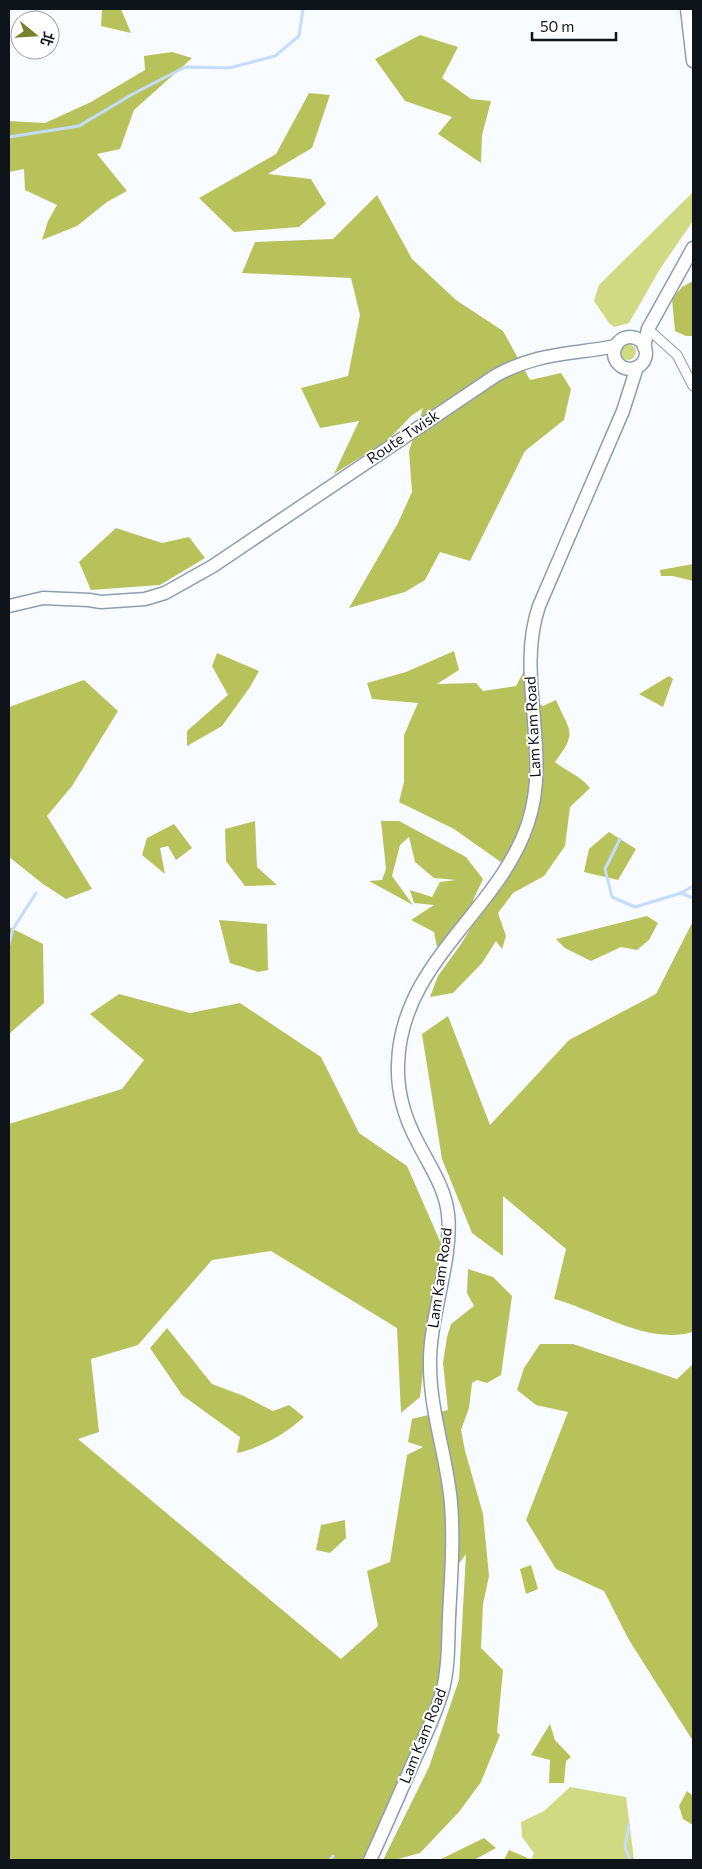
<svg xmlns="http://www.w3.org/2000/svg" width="702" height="1869" viewBox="0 0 702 1869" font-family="Commissioner,'Noto Sans TC',sans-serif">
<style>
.green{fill:#cfda83}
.forest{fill:#b7c35a}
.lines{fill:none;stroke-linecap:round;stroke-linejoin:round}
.stream{stroke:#c4dcfd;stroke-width:3}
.street-casing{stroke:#8e9db0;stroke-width:11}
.secondary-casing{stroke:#8e9db0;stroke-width:15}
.street{stroke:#fff;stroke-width:9}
.secondary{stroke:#fff;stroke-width:12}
.labels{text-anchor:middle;stroke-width:4;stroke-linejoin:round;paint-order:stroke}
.street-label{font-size:15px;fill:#0f141b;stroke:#fff}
</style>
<rect width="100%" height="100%" fill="#f8fbff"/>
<g class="green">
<polygon points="693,192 693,221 660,269 629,323 614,327 609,323 594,301 599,285"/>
<circle cx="628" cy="352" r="8"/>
<polygon points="570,1787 626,1797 634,1860 531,1860 534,1853 522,1837 521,1822 544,1811"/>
</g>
<g class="forest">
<polygon points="102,9 121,9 131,33 101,26"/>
<polygon points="420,35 458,47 442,78 471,99 491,101 482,135 481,163 438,134 452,117 405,101 375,59"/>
<polygon points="172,52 192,58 134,110 120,149 97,154 127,191 107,202 77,226 42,240 48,221 57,205 25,190 24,169 9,172 9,121 45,123 91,102 145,70 144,56"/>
<polygon points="309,93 330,95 312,148 268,174 311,179 326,204 299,227 234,232 199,198 276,154"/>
<polygon points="377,195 412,259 456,300 503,331 530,380 561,373 571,389 564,420 525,451 470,561 440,552 425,580 405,592 349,608 398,523 412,492 409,451 423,408 411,416 389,439 334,474 359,421 320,428 301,388 348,376 360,315 351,278 242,273 255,242 333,239"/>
<polygon points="693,281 693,336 686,336 675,331 672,299 682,287"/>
<polygon points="116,528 162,543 189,537 205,558 160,585 91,590 79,562"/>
<polygon points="693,564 693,581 673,576 661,576 660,570"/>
<path d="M 454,651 L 459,670 L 437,684 L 476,683 L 483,691 L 516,686 L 524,671 L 523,665 L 527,663 L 528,697 L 543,706 L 556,700 C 570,733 578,731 555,762 C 566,771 582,777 590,788 L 570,807 L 565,846 L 544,876 L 513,893 L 498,913 L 506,936 L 502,949 L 496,941 L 482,963 L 453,993 L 430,997 L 438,976 L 461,944 L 492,894 L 502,888 L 512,870 L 454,829 L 399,802 L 404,782 L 404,735 L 418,703 L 372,699 L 367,683 L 406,672 Z"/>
<polygon points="217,653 259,671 250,687 222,726 187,746 187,731 228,695 212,666"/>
<polygon points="669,676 673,679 663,707 639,694"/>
<polygon points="84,680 118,711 72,786 47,816 92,889 66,899 43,884 9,857 9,707"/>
<polygon points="255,821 257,867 277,885 245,886 226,861 225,829"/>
<polygon points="381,821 399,821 466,857 483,879 474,898 465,927 437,947 434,932 411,920 434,905 414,903 410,890 432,897 440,882 456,880 434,878 415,862 409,837 400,845 392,876 413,905 369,881 382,880 386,869"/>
<polygon points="174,824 192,848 176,860 168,846 160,848 165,874 142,855 147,838"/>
<polygon points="609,832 636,849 618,880 584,872 589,849"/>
<polygon points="647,916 658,923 649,940 637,950 621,947 591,961 565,948 556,939"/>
<polygon points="219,920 267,924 268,970 258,972 230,963"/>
<path d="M 692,923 L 693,1332 C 646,1345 599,1311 554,1299 L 566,1249 L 503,1196 L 503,1256 L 472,1233 L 442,1159 L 422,1034 L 448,1016 L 490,1125 L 569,1040 L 656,994 Z"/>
<polygon points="9,927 43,944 44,1003 9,1034"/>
<polygon points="119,994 190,1013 240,1003 321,1057 359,1133 407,1166 443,1248 430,1316 420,1397 401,1413 397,1328 271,1251 212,1260 138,1345 91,1359 99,1432 78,1439 341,1659 378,1626 367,1571 390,1562 407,1455 423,1447 408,1442 412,1419 448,1410 443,1363 447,1337 451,1324 474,1306 467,1293 468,1269 493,1277 512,1296 501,1375 487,1383 477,1380 472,1383 469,1408 461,1430 465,1451 483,1514 489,1576 483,1604 481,1648 503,1670 497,1732 500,1735 481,1782 459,1812 420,1853 395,1860 383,1860 429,1767 459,1680 466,1554 455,1569 457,1613 437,1702 366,1860 9,1860 9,1124 122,1089 144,1060 90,1014"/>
<path d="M 167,1328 L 212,1384 L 244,1396 L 273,1411 L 289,1405 L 304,1417 C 285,1434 263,1447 237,1453 L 240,1437 L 182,1395 L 150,1348 Z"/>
<polygon points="540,1344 573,1344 677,1379 693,1364 693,1741 629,1640 604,1591 556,1569 526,1520 568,1412 536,1405 517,1390 524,1368"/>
<polygon points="345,1520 346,1538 330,1553 316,1550 321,1525"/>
<polygon points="531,1565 538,1589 526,1594 520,1569"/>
<polygon points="550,1724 555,1740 571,1757 566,1761 564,1783 549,1783 550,1760 531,1755"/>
<polygon points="687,1791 693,1796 693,1825 683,1819 679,1806"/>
<polygon points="484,1838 496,1848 474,1860 439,1860"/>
<polygon points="509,1850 530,1859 529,1860 504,1860"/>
</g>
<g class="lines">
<g class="stream">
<polyline points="9,137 79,126 131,95 185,67 229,68 275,56 299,36 303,9"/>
<polyline points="620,839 605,869 612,897 635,907 681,893 693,886"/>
<polyline points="681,893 693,898"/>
<polyline points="9,945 13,929 36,893"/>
<polyline points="629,1825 625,1847 630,1860"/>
<polyline points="330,1860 333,1856"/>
</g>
<g class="street-casing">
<polyline id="street" points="648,329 677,355 693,386"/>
</g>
<g class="secondary-casing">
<g id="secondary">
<polyline points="687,9 693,61"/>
<circle cx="630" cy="353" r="16"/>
<polyline points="644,347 648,329 693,248"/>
<path d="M 9,606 L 43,598 L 89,600 L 101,602 L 145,599 L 165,593 L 213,566 L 495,376 C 538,352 570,355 616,346"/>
<path d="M 370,1860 C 385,1828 399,1795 413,1763 C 424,1739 436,1714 443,1689 C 449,1665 448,1640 449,1616 C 451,1579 454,1541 451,1503 C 447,1457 430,1412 430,1365 C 429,1317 453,1260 448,1214 C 445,1187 429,1165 417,1141 C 405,1118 397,1092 398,1065 C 400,962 499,912 528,823 C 552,752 515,676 539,606 L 623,411 L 637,367"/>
</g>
</g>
<use href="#street" class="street"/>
<use href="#secondary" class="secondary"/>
</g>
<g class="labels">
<g class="street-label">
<text transform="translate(403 437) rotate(-34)" y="5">Route Twisk</text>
<text transform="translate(533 727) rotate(-93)" y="5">Lam Kam Road</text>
<text transform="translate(440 1278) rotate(-82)" y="5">Lam Kam Road</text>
<text transform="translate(423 1736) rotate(-68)" y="5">Lam Kam Road</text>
</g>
</g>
<rect width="702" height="1869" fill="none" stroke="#0f141b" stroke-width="20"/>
<g transform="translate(35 35) rotate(108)"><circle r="24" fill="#ffffff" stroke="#9fa1a4"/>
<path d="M0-4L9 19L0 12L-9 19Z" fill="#78802b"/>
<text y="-8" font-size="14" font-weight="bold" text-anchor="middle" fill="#0f141b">北</text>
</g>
<path d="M532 32v8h84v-8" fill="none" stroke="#0f141b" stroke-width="2.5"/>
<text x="540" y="32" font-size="15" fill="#0f141b" stroke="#ffffff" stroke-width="4" paint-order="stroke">50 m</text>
</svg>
